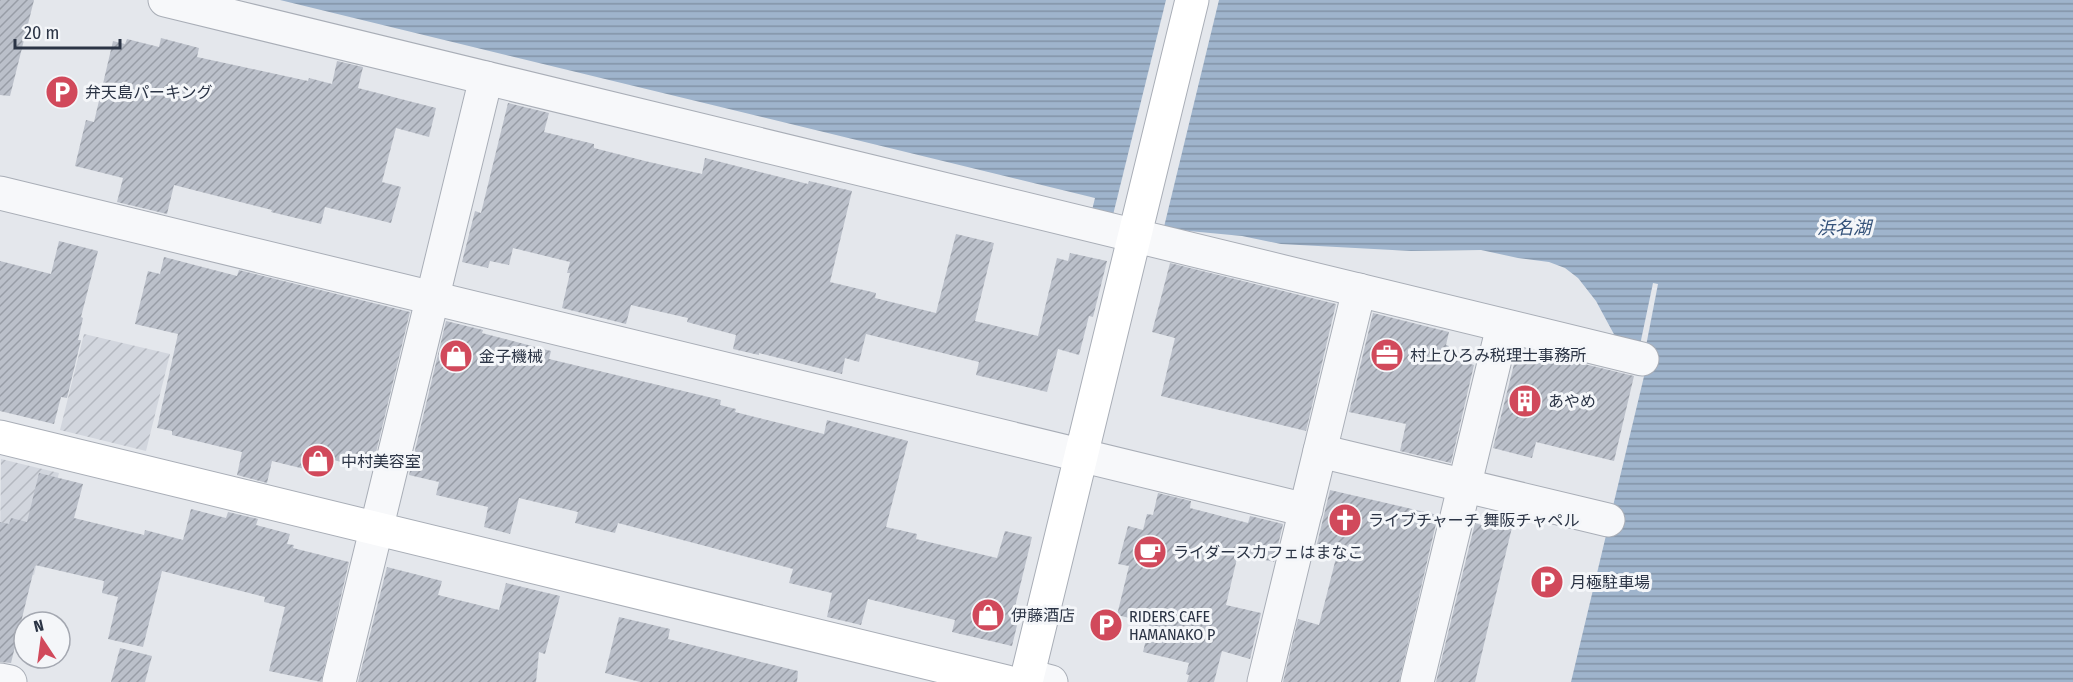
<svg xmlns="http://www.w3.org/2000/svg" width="2073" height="682" viewBox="0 0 2073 682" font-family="'Fira Sans Condensed','Noto Sans JP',sans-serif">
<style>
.industrial{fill:url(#industrial-furrows)}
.water{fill:url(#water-rules)}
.pier{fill:#e4e7ec}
.building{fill:url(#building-hatch)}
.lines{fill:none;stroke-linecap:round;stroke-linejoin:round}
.street-casing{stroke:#a9aeb7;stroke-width:35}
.secondary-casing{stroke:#a9aeb7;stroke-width:35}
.street{stroke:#f7f8fa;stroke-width:33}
.secondary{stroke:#fff;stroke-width:33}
.labels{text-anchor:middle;stroke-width:6;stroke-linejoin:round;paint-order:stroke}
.poi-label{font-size:16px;fill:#2b3445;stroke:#f4f6f9;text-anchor:start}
.water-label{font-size:18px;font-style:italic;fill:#34527a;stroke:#f4f6f9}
</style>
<defs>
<pattern id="industrial-furrows" width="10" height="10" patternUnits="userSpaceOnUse" patternTransform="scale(1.5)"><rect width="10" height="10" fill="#d2d6de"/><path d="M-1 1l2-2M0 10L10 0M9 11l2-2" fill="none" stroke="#b4b8c0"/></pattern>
<pattern id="water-rules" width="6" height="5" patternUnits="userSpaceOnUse" patternTransform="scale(1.5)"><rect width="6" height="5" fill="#9fb4cc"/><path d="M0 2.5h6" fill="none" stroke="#8293a7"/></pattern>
<pattern id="building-hatch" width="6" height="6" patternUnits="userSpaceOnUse" patternTransform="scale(1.5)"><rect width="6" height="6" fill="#bbc0ca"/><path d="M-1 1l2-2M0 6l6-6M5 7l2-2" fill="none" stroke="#989da6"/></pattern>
</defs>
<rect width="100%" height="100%" fill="#e4e7ec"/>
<g class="industrial">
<polygon points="84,334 170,354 146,451 60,430"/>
<polygon points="1,459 59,473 34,575 0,567"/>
</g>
<polygon class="water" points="280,0 2073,0 2073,682 1571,682 1651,347 1616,338 1596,301 1578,278 1565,268 1549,262 1518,258 1481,250 1411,251 1281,244 1242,236 1168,229 1092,210 1095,198"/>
<g class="pier">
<polygon points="1166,0 1219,0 1163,231 1112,219"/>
<polygon points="1653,283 1658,284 1646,346 1640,345"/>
</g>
<g class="building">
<polygon points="0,0 34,0 10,96 0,95"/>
<polygon points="161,38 199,48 197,57 308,81 309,78 332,84 337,61 363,67 358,88 436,108 429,137 396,128 382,182 401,187 391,223 325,207 321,224 271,212 272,210 174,185 167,214 117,202 123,178 75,166 86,120 94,122 113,41 125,44 127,39 159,47"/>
<polygon points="508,103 549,113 544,132 594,144 594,148 645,161 702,174 705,158 808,184 809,181 852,191 830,282 876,293 875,298 936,313 956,234 994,243 975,321 1038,336 1057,258 1068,261 1070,253 1107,261 1093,317 1089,316 1079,355 1058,349 1047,392 976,375 979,362 866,334 859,362 845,358 842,374 759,353 759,355 733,349 736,335 687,322 688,318 631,305 626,324 562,308 570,273 567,273 570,262 513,248 509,265 490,261 488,268 462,262 475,211 481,213"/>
<polygon points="59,241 98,251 81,317 83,318 78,340 81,340 67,398 61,397 54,424 0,411 0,261 51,274"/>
<polygon points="164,257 237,276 239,270 410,312 372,469 329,459 325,474 272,461 267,483 237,475 242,452 172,435 172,431 157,428 178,334 135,324 148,271 160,274"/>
<polygon points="1170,263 1336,304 1306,431 1161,396 1175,338 1152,332"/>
<polygon points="1373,313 1449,332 1446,345 1449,346 1446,358 1474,365 1451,463 1400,451 1406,424 1349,412"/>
<polygon points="446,321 483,330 482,333 551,351 549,359 721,400 720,405 736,409 735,412 824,434 827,420 908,441 886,527 917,534 916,539 997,558 1005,531 1032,537 1013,615 1019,617 1012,646 952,632 955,620 868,599 861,625 827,617 832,593 789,583 793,569 618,523 615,533 575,523 578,512 519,498 510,534 484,527 488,507 436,495 439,482 409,475"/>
<polygon points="1518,348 1634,376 1614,461 1536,442 1532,458 1493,448"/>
<polygon points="39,473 83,484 74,518 144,535 145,530 183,540 191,509 226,518 228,512 258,519 256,525 290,534 287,544 294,545 293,548 349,562 321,682 269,671 285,607 264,602 265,597 162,571 143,647 108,639 118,597 102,593 104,581 35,565 11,663 0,662 0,522 9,524 11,518 27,522"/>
<polygon points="1330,490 1438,515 1399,682 1283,682 1298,619 1319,625 1337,554 1316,548"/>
<polygon points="1158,493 1191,501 1190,508 1248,523 1250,516 1283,524 1274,562 1238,554 1226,605 1261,613 1250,659 1222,651 1214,682 1187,682 1189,675 1186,674 1189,663 1143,652 1150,623 1117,615 1129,566 1118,564 1128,526 1143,530 1147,514 1153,515"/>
<polygon points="1486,512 1514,519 1475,682 1436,682 1475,523 1482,525"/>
<polygon points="387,567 442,581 438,595 499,610 506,583 560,596 545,654 539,652 536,682 358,682"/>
<polygon points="619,617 670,629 668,639 798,671 797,682 640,682 605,673"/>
<polygon points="120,648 152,656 145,682 111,682"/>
</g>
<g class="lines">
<g class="street-casing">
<g id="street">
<polyline points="165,0 1642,359"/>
<polyline points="0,193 1306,510"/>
<polyline points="1320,451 1608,520"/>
<polyline points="1028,676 1051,682"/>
<polyline points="0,680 10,682"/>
<polyline points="339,682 486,78"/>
<polyline points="1264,682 1359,290"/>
<polyline points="1417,682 1503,326"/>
</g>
</g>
<g class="secondary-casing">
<g id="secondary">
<polyline points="0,437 1007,682"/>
<polyline points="1026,682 1192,0"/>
</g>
</g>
<use href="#street" class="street"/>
<use href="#secondary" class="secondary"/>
</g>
<defs>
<g id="parking-disc" transform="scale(1.725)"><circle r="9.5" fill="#d1495b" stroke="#f4f6f9"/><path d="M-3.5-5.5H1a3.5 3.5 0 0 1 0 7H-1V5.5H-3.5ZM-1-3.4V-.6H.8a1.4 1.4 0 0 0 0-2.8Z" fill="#fff"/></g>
<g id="office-disc" transform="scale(1.725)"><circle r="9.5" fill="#d1495b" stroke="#f4f6f9"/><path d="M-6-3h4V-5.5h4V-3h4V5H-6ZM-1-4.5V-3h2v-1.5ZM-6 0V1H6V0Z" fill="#fff"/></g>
<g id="shop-disc" transform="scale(1.725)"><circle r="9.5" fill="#d1495b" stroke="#f4f6f9"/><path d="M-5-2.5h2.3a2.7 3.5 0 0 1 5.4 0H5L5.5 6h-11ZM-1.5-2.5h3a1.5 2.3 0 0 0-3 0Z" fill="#fff"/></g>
<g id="building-disc" transform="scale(1.725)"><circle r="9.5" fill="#d1495b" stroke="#f4f6f9"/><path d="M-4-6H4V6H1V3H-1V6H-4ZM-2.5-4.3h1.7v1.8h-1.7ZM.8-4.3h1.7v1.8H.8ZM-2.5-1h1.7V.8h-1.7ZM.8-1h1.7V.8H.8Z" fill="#fff"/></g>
<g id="church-disc" transform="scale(1.725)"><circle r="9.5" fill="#d1495b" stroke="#f4f6f9"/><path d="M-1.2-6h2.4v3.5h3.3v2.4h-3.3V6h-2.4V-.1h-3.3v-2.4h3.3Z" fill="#fff"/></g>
<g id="cafe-disc" transform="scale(1.725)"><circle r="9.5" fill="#d1495b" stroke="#f4f6f9"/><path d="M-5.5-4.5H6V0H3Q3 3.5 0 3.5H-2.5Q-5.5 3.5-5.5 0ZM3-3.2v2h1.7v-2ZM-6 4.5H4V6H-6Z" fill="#fff"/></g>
</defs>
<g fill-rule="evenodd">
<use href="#parking-disc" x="62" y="92"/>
<use href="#office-disc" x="1387" y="355"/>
<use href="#shop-disc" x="456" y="356"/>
<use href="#building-disc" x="1525" y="401"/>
<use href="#shop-disc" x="318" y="461"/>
<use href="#church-disc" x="1345" y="520"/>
<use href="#cafe-disc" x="1150" y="552"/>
<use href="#parking-disc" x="1547" y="582"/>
<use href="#shop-disc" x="988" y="615"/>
<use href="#parking-disc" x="1106" y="625"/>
</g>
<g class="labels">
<g class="poi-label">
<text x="85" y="98">弁天島パーキング</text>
<text x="1410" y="361">村上ひろみ税理士事務所</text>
<text x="479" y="362">金子機械</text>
<text x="1548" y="407">あやめ</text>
<text x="341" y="467">中村美容室</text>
<text x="1368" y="526">ライブチャーチ 舞阪チャペル</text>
<text x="1173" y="558">ライダースカフェはまなこ</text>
<text x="1570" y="588">月極駐車場</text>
<text x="1011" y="621">伊藤酒店</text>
<text x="1129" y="622">RIDERS CAFE<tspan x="1129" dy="18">HAMANAKO P</tspan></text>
</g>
<g class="water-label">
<text x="1844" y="234">浜名湖</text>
</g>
</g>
<g transform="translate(42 640) rotate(347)"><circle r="28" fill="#f4f6f9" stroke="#a4a8b1" stroke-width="1.5"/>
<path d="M0-4.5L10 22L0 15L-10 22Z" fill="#d1495b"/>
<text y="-9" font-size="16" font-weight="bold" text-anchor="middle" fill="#2b3445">N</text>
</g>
<path d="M15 39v9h105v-9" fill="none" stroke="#2b3445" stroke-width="3"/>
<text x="24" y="39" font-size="18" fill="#2b3445" stroke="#f4f6f9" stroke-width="4.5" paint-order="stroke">20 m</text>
</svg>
